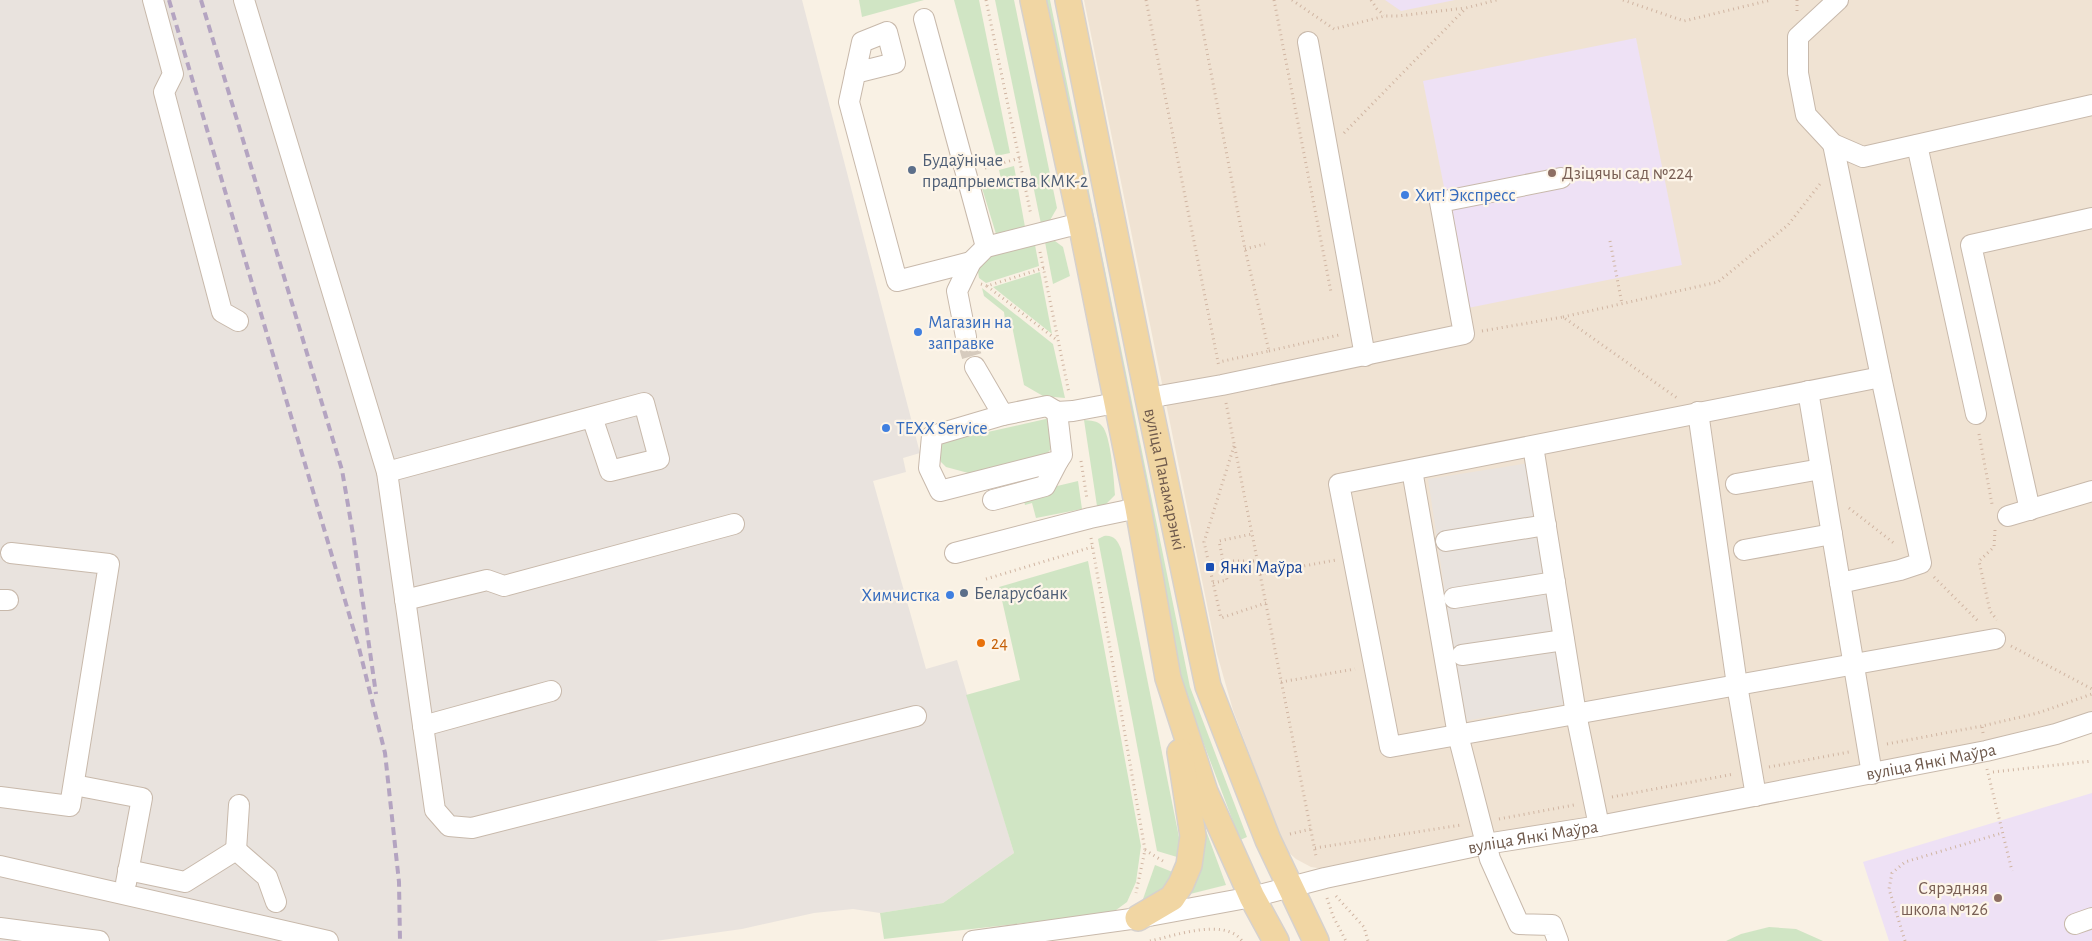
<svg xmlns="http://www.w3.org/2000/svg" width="2092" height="941" viewBox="0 0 2092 941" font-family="'Alegreya Sans',sans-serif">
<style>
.residential{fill:#f0e3d3}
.industrial{fill:#e9e3de}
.education{fill:#eee1f5}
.green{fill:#d0e5c4}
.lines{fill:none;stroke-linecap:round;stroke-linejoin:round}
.minor-tunnel{stroke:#d6cbbe;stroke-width:20;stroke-dasharray:20 10;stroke-linecap:butt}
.minor-casing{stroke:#c8b9ab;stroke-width:22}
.major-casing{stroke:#d6d1cd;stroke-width:28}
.path{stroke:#d0b5a2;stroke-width:3;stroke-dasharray:1 4;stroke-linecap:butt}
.minor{stroke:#fff;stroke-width:20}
.major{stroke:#f1d6a3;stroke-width:25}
.rail{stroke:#b4a4c1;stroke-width:4;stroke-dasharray:8 5;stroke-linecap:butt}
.service-dot{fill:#5c6f8a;stroke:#fdf5e9;stroke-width:2}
.education-dot{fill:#8d6e63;stroke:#fdf5e9;stroke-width:2}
.shop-dot{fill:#3f7fe0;stroke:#fdf5e9;stroke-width:2}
.transit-dot{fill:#1a4fb4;stroke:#fdf5e9;stroke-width:2}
.food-dot{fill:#e8710a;stroke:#fdf5e9;stroke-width:2}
.labels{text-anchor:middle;stroke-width:4.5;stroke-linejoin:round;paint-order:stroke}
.service-label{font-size:18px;fill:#4e5e75;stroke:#fdf5e9;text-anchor:start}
.education-label{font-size:18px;fill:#785e54;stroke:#fdf5e9;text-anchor:start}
.shop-label{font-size:18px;fill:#366cbe;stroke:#fdf5e9;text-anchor:start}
.street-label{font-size:18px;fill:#6e594c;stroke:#fdf5e9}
.transit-label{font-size:18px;fill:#164399;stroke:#fdf5e9;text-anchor:start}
.food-label{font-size:18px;fill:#c56008;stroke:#fdf5e9;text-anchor:start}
</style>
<rect width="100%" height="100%" fill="#f9f1e4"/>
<polygon class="residential" points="1084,0 2092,0 2092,722 1324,869 1311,867 1296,859 1287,851 1280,836 1233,710 1217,654"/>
<g class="industrial">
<polygon points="0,0 802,0 920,453 903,458 906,472 873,481 926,669 957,660 1014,853 943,903 880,913 853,909 814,913 742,929 655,941 0,941"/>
<polygon points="1529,463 1567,704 1464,721 1428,479"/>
</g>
<g class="education">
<polygon points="1385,0 1455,0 1401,11"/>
<polygon points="1636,38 1682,265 1468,308 1423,81"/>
<polygon points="2092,793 2092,941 1889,941 1863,862"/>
</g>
<g class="green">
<polygon points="859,0 924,0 862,17"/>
<polygon points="954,0 979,0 1010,153 996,156"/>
<polygon points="995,0 1014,0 1057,208 1049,222 1041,224"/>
<polygon points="1042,0 1050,0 1190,687 1247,837 1240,840 1182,686"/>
<polygon points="1014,166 1025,227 996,234 982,188 1002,183 999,170"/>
<polygon points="1055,241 1063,247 1070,276 1053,284 1045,242"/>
<polygon points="1035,245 1039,266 986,283 979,278 977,265 989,253"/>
<polygon points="1040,272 1052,334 993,287"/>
<polygon points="982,288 1053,344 1065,398 1043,396 1024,385 1012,326 1005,320 1004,312 984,296"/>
<polygon points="1050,418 1057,442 1044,457 972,474 946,467 941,462 938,451 943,442"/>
<path d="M 1084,420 C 1091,421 1097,420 1102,426 C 1111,435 1114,481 1115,495 L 1103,507 L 1097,506 Z"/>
<polygon points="1078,481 1082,509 1036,518 1032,503 1025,505 1024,501 1053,487"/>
<path d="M 1104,536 C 1114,535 1117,540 1121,549 L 1181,847 L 1177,857 L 1157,851 L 1098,539 Z"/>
<polygon points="1088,561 1141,846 1136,882 1127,902 1112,913 884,939 880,913 943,903 1014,853 966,695 1020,680 999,587"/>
<polygon points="1193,795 1226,885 1190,894 1200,871"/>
<polygon points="1155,865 1175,873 1163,900 1146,906 1143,899"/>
<polygon points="1769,927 1796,929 1823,941 1726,941 1741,934"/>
</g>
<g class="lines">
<polyline class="minor-tunnel" points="966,337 975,367"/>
<g class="minor-casing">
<g id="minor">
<polyline points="153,0 173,74 164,92 222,312 238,321"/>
<polyline points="244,0 387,472 435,810 449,826 472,828 916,716"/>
<polyline points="1838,0 1798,37 1798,73 1806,115 1833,144 1863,157 2092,105"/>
<polyline points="924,19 986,247"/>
<polyline points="1308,42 1365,356"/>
<polyline points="855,73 895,63 887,32 862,42 849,102 897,281 971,262"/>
<polyline points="1833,144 1881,377 1339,484 1390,747 1995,639"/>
<polyline points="1917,145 1976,414"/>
<polyline points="966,337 957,291 971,262 986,247 1081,223"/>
<polyline points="975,367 1003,415 1047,406 1057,412 1073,411 1116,403"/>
<polyline points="1808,391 1872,774"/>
<polyline points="1148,398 1222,385 1464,334 1440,202 1561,178"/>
<polyline points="1698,412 1737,685 1756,796"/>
<polyline points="1003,415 932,436 929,468 940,491 1058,461 1062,455 1057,412"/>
<polyline points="1533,446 1576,714 1599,826"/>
<polyline points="1412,470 1458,735 1490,859 1519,924 1552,925 1558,941"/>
<polyline points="387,472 644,403 659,459 610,471 592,417"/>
<polyline points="1736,484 1821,469"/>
<polyline points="993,500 1045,486 1058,461"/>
<polyline points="2030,510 1971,245 2092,218"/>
<polyline points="2008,516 2092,491"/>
<polyline points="1446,541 1546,525"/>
<polyline points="1744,550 1832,534"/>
<polyline points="955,553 1090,518 1138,508"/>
<polyline points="1840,583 1900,570 1921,563 1881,377"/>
<polyline points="1454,598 1555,582"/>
<polyline points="0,600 8,600"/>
<polyline points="405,600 487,580 504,586 734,524"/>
<polyline points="1462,655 1564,640"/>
<polyline points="423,726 551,691"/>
<polyline points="74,785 142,798 126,883"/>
<polyline points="0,797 70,806 109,564 11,553"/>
<polyline points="236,850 239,805"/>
<polyline points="0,866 328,941"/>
<polyline points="128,870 185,882 236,850 267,877 276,902"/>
<polyline points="2075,924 2092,918"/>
<polyline points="0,928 99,941"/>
<path id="s1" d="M 973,941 L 1138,918 L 1252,897 L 1325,878 L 1486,844 L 1599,826 L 1986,751 L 2056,734 L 2092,722"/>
</g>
</g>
<g class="major-casing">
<g id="major">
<polyline points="1033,0 1081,223 1138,508 1168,678 1205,792 1252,897 1276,941"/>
<path id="s2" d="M 1068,0 L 1148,398 L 1208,686 L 1268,840 L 1316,941"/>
<polyline points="1138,918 1172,898 1181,884 1189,865 1193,836 1180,752"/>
</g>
</g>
<g class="path">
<polyline points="986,0 1031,215"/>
<polyline points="1146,0 1219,367"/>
<polyline points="1197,0 1245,249 1269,351 1219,362"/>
<polyline points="1274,0 1331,292"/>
<polyline points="1292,0 1334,29 1385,16 1398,16 1465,8"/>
<polyline points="1371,0 1377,9 1384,15"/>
<polyline points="1623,0 1684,21 1771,0"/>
<polyline points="1797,0 1797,11"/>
<polyline points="1344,133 1466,8 1497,0"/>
<polyline points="985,168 1020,158"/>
<polyline points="936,181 948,178"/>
<polyline points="1610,241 1622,304"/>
<polyline points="1245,249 1265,244"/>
<polyline points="1040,252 1069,393"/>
<polyline points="981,284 987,286 1044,268"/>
<polyline points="987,286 1058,341"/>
<polyline points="1563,317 1718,282 1788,225 1820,184"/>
<polyline points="1482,331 1563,317 1677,398"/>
<polyline points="1269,351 1339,335 1339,333"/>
<polyline points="1226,403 1316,856"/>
<polyline points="1979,434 1992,504"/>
<polyline points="1234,446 1204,542 1221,618 1266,603"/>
<polyline points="1081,461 1087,499"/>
<polyline points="1849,508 1895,544"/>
<polyline points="1995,530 1994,547 1979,561 1990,611 1997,620"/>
<polyline points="1091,538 1145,850 1136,893"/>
<polyline points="1223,561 1257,561"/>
<polyline points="1260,574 1336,560"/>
<polyline points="1934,577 1979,622"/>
<polyline points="986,579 1092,547"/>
<polyline points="1213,583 1227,580 1219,541 1252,534"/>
<polyline points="2011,646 2092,689"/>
<polyline points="1281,682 1355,669"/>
<polyline points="1983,733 1982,726 2038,713 2092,694"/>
<polyline points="1887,744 1982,726"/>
<polyline points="1769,767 1849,752"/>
<polyline points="1987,769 2012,871"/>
<polyline points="1993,772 2092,761"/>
<polyline points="1612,797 1734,774"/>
<polyline points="1499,819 1574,805"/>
<polyline points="1290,834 1311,829"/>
<polyline points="1315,848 1461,825"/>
<polyline points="1145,850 1166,863"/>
<polyline points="1336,896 1364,927 1368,941"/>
<polyline points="1327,898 1333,916 1346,941"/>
<path d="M 1150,941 C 1174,936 1225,917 1242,941"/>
<polyline points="1905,941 1889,889 1892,873 1905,862 2002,833"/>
</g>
<use href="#minor" class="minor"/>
<use href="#major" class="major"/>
<g class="rail">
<polyline points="169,0 359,648 385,753 399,882 400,941"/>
<polyline points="201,0 342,470 354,540 376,694"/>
</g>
</g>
<g class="service-dot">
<circle cx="912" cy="170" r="5"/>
<circle cx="964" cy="593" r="5"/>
</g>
<g class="education-dot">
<circle cx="1552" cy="173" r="5"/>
<circle cx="1998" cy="898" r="5"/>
</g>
<g class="shop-dot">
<circle cx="1405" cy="195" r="5"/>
<circle cx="918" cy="332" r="5"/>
<circle cx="886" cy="428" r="5"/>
<circle cx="950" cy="595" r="5"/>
</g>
<rect class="transit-dot" x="1205" y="562" width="10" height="10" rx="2.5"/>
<circle class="food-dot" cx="981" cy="643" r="5"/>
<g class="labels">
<g class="service-label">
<text x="922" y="166">Будаўнічае<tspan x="922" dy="21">прадпрыемства КМК-2</tspan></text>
<text x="974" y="599">Беларусбанк</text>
</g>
<g class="education-label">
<text x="1562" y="179">Дзіцячы сад №224</text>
<text x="1988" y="894" text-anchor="end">Сярэдняя<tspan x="1988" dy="21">школа №126</tspan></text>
</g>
<g class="shop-label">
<text x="1415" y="201">Хит! Экспресс</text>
<text x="928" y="328">Магазин на<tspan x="928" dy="21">заправке</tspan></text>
<text x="896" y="434">TEXX Service</text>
<text x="940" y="601" text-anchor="end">Химчистка</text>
</g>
<g class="street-label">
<text dy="6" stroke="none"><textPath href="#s2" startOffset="489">вуліца Панамарэнкі</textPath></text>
<text dy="6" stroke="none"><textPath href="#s1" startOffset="975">вуліца Янкі Маўра</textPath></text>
<text dy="6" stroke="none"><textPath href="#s1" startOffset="570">вуліца Янкі Маўра</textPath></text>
</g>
<g class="transit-label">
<text x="1220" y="573">Янкі Маўра</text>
</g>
<g class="food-label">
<text x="991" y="649">24</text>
</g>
</g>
</svg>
